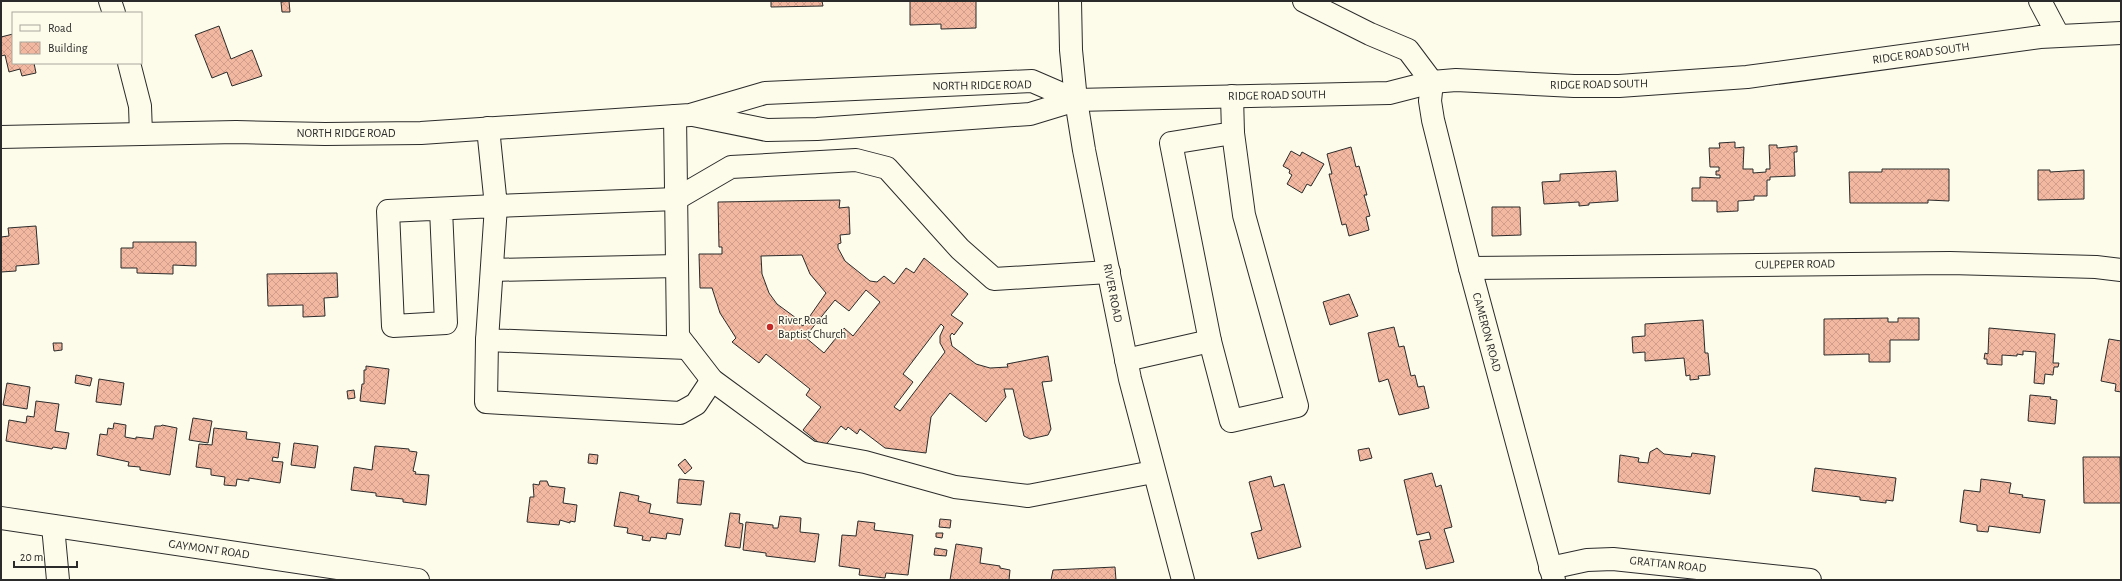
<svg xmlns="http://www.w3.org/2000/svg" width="2122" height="581" viewBox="0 0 2122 581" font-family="'Alegreya Sans',sans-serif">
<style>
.building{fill:url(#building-cross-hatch);stroke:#2b2b2b;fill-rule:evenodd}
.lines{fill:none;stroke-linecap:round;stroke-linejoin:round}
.minor-casing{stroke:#2b2b2b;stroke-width:24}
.major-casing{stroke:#2b2b2b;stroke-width:24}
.minor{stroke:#fdfbea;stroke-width:22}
.major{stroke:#fdfbea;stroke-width:22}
.poi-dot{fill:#c62828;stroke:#fdfbea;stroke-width:1.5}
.labels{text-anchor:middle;stroke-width:3;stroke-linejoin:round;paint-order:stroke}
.street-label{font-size:12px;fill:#2b2b2b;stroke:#fdfbea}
.poi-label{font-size:12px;fill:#2b2b2b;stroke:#fdfbea;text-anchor:start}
</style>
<defs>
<pattern id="building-cross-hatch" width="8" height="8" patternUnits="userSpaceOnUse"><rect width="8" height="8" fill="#f2b8a0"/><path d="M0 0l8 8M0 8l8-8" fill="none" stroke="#d09e8a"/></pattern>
</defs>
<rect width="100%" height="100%" fill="#fdfbea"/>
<g class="building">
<polygon points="289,1 290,12 282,12 281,2"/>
<polygon points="771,1 822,1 823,6 771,7"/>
<polygon points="910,1 976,1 976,28 941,29 941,24 910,25"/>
<polygon points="219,26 231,59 252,50 262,76 232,86 227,72 212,78 195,35"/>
<polygon points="13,34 13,63 34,63 36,73 22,76 20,69 9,72 5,55 1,56 1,37"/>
<polygon points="1735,142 1735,148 1744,147 1743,169 1753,169 1753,173 1766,172 1766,169 1770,169 1769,145 1777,145 1777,148 1797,146 1797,152 1794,152 1795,176 1770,177 1770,180 1767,180 1767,196 1754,196 1754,200 1738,201 1738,211 1717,212 1717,201 1692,201 1692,188 1700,188 1700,177 1720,178 1720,175 1716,175 1716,171 1719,171 1719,167 1710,167 1709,148 1720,148 1719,143"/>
<polygon points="1351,147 1356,167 1359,166 1367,195 1364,195 1370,216 1366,217 1369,230 1349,236 1346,224 1342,225 1329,174 1332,174 1327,154"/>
<polygon points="1291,151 1300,156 1302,152 1324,164 1311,186 1307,184 1302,193 1287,184 1292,175 1289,173 1290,170 1283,166"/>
<polygon points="1882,169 1949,169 1949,201 1928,200 1928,203 1850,203 1849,172 1882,172"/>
<polygon points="2038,170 2050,170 2050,172 2084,170 2084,199 2038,200"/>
<polygon points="1616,171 1618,201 1589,203 1589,205 1579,206 1579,202 1544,204 1542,182 1560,181 1560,174"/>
<path d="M 840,200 L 839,208 L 849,207 L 850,234 L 840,235 L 841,243 L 838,244 L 838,248 L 845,261 L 870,281 L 877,282 L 884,276 L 894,284 L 906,268 L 914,273 L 924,258 L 968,294 L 951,315 L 963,323 L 954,335 L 952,333 L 950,336 L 952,346 L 976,364 L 990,368 L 1008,367 L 1007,364 L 1048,356 L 1052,381 L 1042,382 L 1051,429 L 1048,435 L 1030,439 L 1024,436 L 1013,389 L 1004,389 L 1006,397 L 986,422 L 950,393 L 931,417 L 926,453 L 885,448 L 860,429 L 857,434 L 848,427 L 846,430 L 841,426 L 824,447 L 803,430 L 821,407 L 806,395 L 810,389 L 766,354 L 759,363 L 732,342 L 736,338 L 720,313 L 712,288 L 700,288 L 699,254 L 722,254 L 722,247 L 719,247 L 718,202 ZM 802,255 L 810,274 L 826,293 L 803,326 L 794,320 L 796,318 L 777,304 L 769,293 L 762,274 L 761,256 ZM 866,290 L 880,302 L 853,336 L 844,328 L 824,353 L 805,337 L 835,300 L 849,311 ZM 941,324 L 944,327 L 940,336 L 940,343 L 945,352 L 900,411 L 894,407 L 913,382 L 903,374 Z"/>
<polygon points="1492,207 1520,207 1521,235 1492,236"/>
<polygon points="36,226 39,264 16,266 16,271 1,272 1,237 9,236 8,228"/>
<polygon points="133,242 196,242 196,266 173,265 173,274 137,273 137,268 121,268 121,248 133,248"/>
<polygon points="337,273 338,297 324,298 325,316 303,317 303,305 268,306 267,274"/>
<polygon points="1349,294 1358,316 1330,325 1323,302"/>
<polygon points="1888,318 1888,322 1898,322 1898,318 1919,318 1919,340 1890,340 1890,362 1869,362 1869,354 1824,355 1824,319"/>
<polygon points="1703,320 1705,353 1708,353 1710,375 1698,376 1699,379 1690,380 1690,375 1686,376 1684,358 1645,361 1645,352 1633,353 1632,337 1645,336 1645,324"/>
<polygon points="1394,327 1399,347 1404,346 1411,376 1415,375 1418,387 1424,386 1429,408 1399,415 1388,379 1379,382 1368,333"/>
<polygon points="1989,328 2055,334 2053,363 2059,363 2058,367 2054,367 2053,375 2045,374 2044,384 2034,383 2036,352 2023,351 2023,355 2017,354 2017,356 2002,355 2002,365 1987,364 1987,359 1984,359 1985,353 1988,354"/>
<polygon points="2109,339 2121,341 2121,392 2115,391 2116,384 2101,381"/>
<polygon points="53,343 62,343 62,350 54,351"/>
<polygon points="366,366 389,369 385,404 360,401 362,384 364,384 364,370 366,370"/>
<polygon points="76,375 92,378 90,386 75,383"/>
<polygon points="99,379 124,383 121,405 96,402"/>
<polygon points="7,383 30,387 27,409 3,405"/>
<polygon points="354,390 355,398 348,399 347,391"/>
<polygon points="2030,395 2051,397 2050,399 2057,400 2055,424 2028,421"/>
<polygon points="36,401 59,404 55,431 69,433 66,449 53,447 52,449 6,441 9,420 26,423 27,416 34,417"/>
<polygon points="193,418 212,421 208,443 189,440"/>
<polygon points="114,423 126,425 125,437 136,439 136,437 153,439 155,426 161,426 162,425 177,428 170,475 140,470 140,467 128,466 129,462 97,455 100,434 107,435 108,428 113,429"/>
<polygon points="214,428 247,432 246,439 280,443 278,458 273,457 272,461 283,462 280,483 249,478 249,481 237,479 236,486 224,485 225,477 211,475 211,469 196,467 199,444 212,445"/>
<polygon points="294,443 318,446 315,468 291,465"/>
<polygon points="375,446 409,449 409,451 417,452 413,471 416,472 415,474 429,475 426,505 403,502 403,499 376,496 376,493 351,490 354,467 372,470"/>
<polygon points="1369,448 1372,458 1360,461 1358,450"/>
<polygon points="1657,448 1664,454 1691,457 1692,453 1715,456 1710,494 1618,482 1620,455 1639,458 1638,462 1648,463 1650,452"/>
<polygon points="589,454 598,455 597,464 588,463"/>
<polygon points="2083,457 2120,457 2121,503 2084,503"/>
<polygon points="685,459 692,468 685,474 678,465"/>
<polygon points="1815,468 1896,478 1893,501 1886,500 1886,503 1860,500 1860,497 1812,491"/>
<polygon points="1432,473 1436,487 1441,485 1452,527 1444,529 1454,562 1426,569 1419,541 1431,539 1429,532 1417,535 1404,480"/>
<polygon points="1271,476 1274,487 1284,484 1301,547 1258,559 1251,533 1262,530 1249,482"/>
<polygon points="679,479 704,481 701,505 677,503"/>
<polygon points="1981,479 2011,483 2009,493 2023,495 2022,497 2045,500 2040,533 1989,526 1988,532 1977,531 1977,525 1960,522 1964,490 1980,492"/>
<polygon points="540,481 547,481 549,486 565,488 563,503 577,505 575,522 570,521 570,523 560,520 559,525 527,522 530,497 534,497 533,484 539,485"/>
<polygon points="620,492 639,496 638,501 651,504 649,513 683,519 680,535 667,533 666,539 651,537 650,541 642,540 643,536 627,533 628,528 614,526"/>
<polygon points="730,513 740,514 739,523 743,524 740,548 725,546"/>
<polygon points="780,516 801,518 800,532 819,534 815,562 766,556 766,553 743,550 746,522 773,525 773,528 778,528"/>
<polygon points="940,519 951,520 950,528 939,527"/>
<polygon points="858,521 875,523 874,530 913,535 908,575 886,573 885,578 859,575 860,569 839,566 842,535 856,536"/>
<polygon points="936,533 943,533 942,538 936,537"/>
<polygon points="956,544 982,548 980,563 1000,566 1000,568 1010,570 1009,580 950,580"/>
<polygon points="935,548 947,550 946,556 934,555"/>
<polygon points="1115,567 1116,580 1051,580 1053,570"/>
</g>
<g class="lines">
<g class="minor-casing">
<g id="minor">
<polyline points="110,1 114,13"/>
<polyline points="1304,1 1370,34 1408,50 1432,82 1430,101 1433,120 1470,268 1554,580"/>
<polyline points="2040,1 2058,35"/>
<polyline points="129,63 140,106 141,134"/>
<polyline points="1076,100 1389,93 1432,82 1456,80 1574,86 1619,86 1747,77 2040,37 2121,33"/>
<polyline points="675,116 678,336 712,380 810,452 865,462 955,487 1028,496 1153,472"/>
<polyline points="488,128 496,206 676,199 731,167 856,160 887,168 960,249 994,279 1109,272"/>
<polyline points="441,209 446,323 393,326 388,211 496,206 487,340 687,348"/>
<polyline points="1470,268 1950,263 2096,267 2121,270"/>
<polyline points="492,270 677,266"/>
<polyline points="487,340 486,402 680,413 696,404 712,380"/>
<polyline points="1210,341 1231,421 1297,406 1244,215 1233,133"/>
<polyline points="1126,360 1210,341 1171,143 1233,133 1232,96"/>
<polyline points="1,518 418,580"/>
<polyline points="53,526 58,580"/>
<polyline points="1550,568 1587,560 1613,559 1810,580"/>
</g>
</g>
<g class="major-casing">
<g id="major">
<polyline points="1070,1 1071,50 1076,100 1084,150 1130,379 1183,580"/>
<polyline points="693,115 767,130 817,129 1030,114 1076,100"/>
<polyline points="1,137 236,132 325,134 421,133 690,115 765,93 1032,81 1076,100"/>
</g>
</g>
<use href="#minor" class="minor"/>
<use href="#major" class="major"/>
</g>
<circle class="poi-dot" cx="770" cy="327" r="4"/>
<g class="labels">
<g class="street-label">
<text transform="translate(1921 53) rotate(-8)" y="4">RIDGE ROAD SOUTH</text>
<text transform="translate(1599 84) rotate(-1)" y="4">RIDGE ROAD SOUTH</text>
<text transform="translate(982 85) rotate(-1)" y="4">NORTH RIDGE ROAD</text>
<text transform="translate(1277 95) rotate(-1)" y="4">RIDGE ROAD SOUTH</text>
<text x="346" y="137">NORTH RIDGE ROAD</text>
<text transform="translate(1795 264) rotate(-1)" y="4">CULPEPER ROAD</text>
<text transform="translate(1113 293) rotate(79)" y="4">RIVER ROAD</text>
<text transform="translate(1487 332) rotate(75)" y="4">CAMERON ROAD</text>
<text transform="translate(209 549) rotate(8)" y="4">GAYMONT ROAD</text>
<text transform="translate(1668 564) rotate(6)" y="4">GRATTAN ROAD</text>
</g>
<g class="poi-label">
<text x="778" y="324">River Road<tspan x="778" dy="14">Baptist Church</tspan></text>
</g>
</g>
<rect width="2122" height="581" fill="none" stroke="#2b2b2b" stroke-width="4"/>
<rect x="12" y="12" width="130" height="52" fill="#fdfbea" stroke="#a9a89e"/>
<rect x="20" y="25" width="20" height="6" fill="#fdfbea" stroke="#a9a89e"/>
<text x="48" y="32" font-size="12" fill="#2b2b2b">Road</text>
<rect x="20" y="42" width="20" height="12" fill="url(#building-cross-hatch)" stroke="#a9a89e"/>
<text x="48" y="52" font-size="12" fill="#2b2b2b">Building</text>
<path d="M14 561v6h63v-6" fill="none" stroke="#2b2b2b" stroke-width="2"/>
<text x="20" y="561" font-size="12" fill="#2b2b2b" stroke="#fdfbea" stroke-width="3" paint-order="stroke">20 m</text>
</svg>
